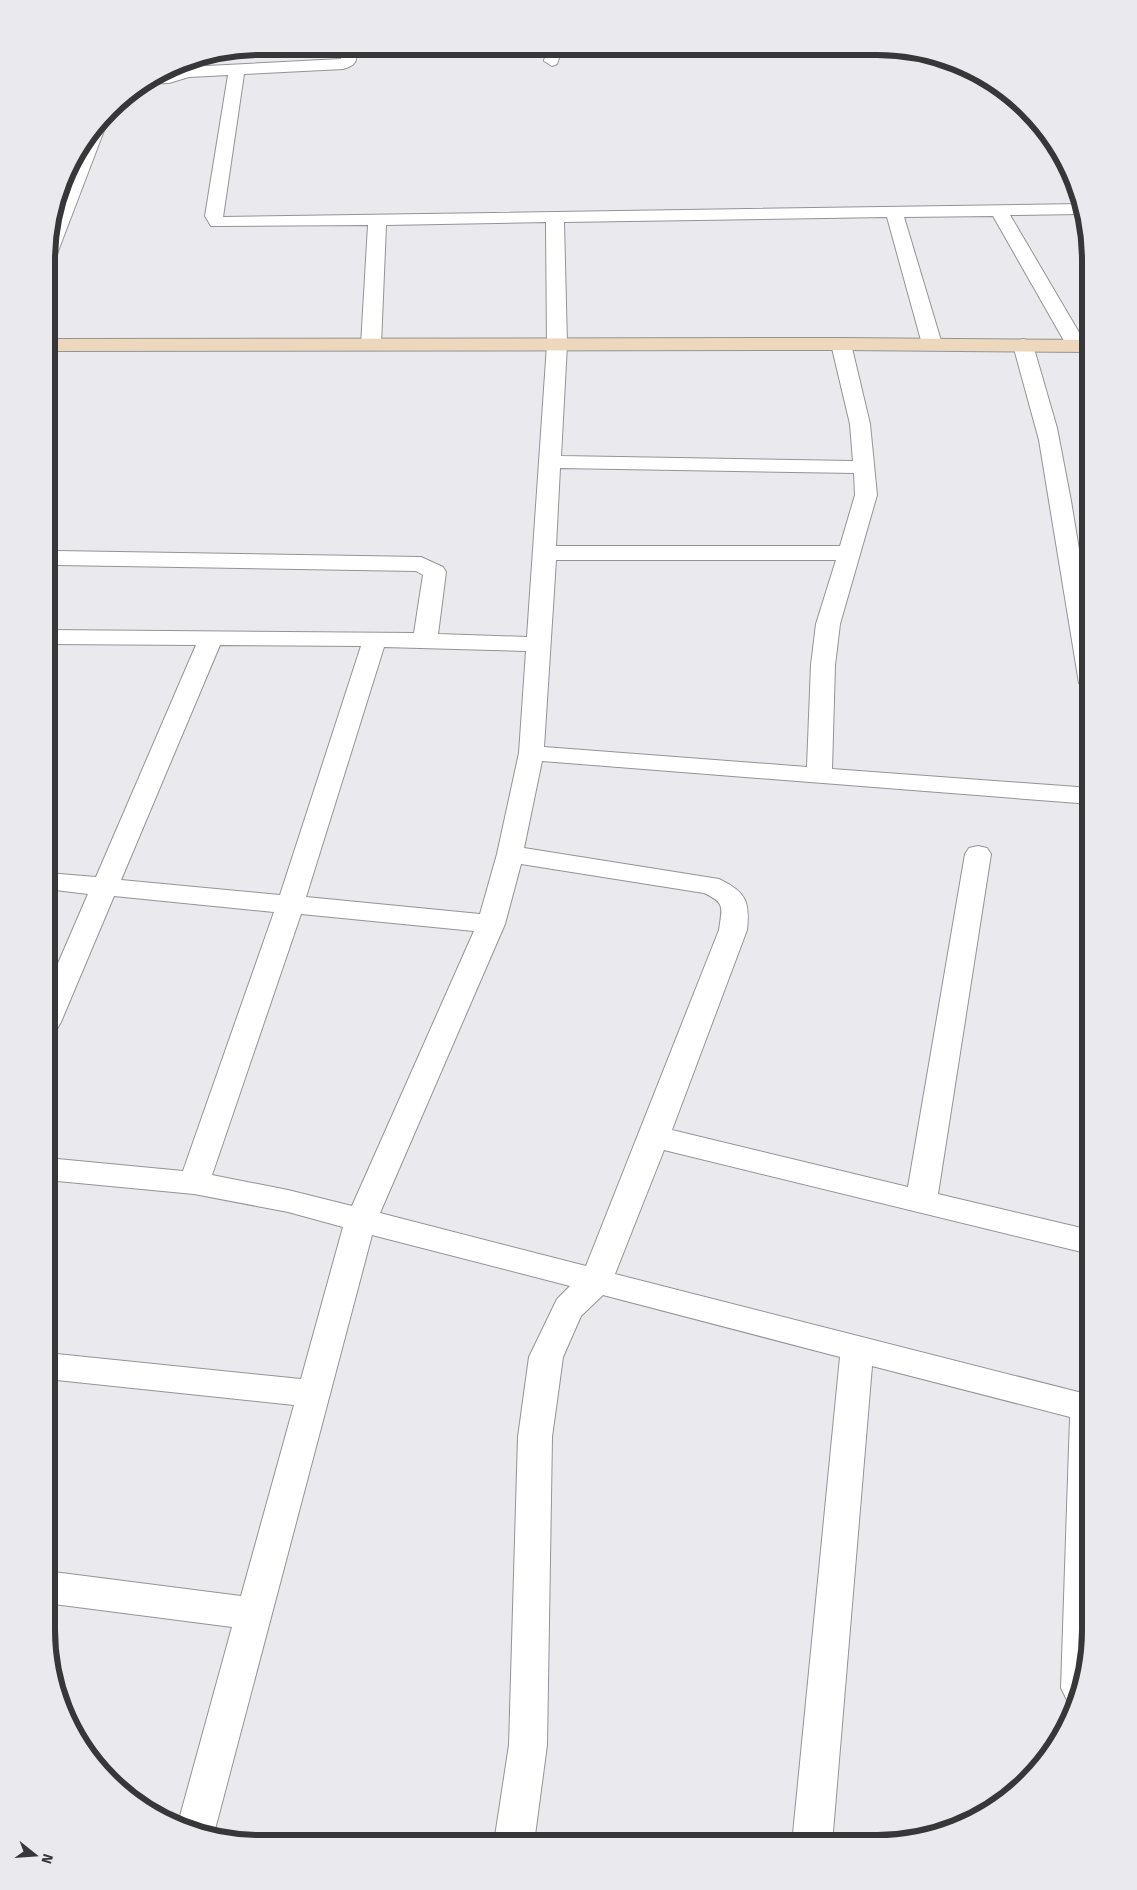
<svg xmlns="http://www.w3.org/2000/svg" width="1137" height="1890" viewBox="0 0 1137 1890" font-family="'Fira Sans',sans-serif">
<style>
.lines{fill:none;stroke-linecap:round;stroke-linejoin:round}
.street-casing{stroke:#939498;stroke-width:2}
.secondary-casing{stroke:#939498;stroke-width:2}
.street{fill:#fff;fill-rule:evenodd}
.secondary{fill:#edd8be;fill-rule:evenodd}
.rim{fill:none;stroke:#373739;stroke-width:6}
</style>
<rect width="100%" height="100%" fill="#e9e9ee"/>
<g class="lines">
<g class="street-casing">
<g id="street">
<path d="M 342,46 L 357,47 C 357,61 357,65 343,69 L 244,74 L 223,217 L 1080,204 L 1081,214 L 1010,215 L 1087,346 L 1084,350 L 1070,350 L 1067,346 L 993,216 L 904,217 L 942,344 L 939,348 L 925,348 L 922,344 L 887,217 L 564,222 L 567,345 L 561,456 L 853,461 L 850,424 L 831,344 L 834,340 L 848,340 L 851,344 L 870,424 L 877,495 L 840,624 L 835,665 L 832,769 L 1091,788 L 1091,804 L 542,761 L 524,848 L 719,879 C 746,892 750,901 747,930 L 672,1130 L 908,1187 L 965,854 L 969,848 L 978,846 L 987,848 L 991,854 L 938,1194 L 1090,1230 L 1090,1254 L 664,1150 L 615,1274 L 1090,1395 L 1090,1644 L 1076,1704 L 1067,1700 L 1061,1688 L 1070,1417 L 872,1366 L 832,1844 L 792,1844 L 840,1357 L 603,1295 L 581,1316 L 563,1357 L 552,1437 L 547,1745 L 534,1843 L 494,1843 L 509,1745 L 518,1437 L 529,1357 L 557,1299 L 570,1286 L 372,1235 L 213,1837 L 177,1827 L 232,1627 L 46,1603 L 46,1571 L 241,1596 L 294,1405 L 47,1379 L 47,1353 L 301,1379 L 343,1227 L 288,1212 L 194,1194 L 47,1180 L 47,1158 L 183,1171 L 274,912 L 114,896 L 61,1022 L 57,1029 L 47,1032 L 47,989 L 88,894 L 47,889 L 47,873 L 96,877 L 196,645 L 48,644 L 48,630 L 414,633 L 423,575 L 416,571 L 57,565 L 49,563 L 48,555 L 57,551 L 421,557 L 443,567 L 446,572 L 438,634 L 527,637 L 547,345 L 546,222 L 386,225 L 381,345 L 378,349 L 364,349 L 361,345 L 368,225 L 211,226 L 205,216 L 228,75 L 189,77 L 169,83 L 143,84 L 159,75 L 187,67 L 341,59 ZM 560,468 L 854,473 L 855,495 L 840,546 L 556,546 ZM 556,560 L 836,560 L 816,624 L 811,665 L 807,767 L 544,747 ZM 220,645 L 361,646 L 280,895 L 121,880 ZM 384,647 L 526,651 L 519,753 L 497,854 L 480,914 L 306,897 ZM 521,864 L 704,893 C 726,903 722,908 719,930 L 586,1266 L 380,1213 L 505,924 ZM 301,914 L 474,931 L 352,1206 L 288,1190 L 212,1175 Z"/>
<polygon points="547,47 563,47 557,64 552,66 544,61"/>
<polygon points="100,124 105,128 57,254 54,258 48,259 48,233 50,225 80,151"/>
<polygon points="1023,339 1030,341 1033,345 1057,428 1071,501 1091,622 1091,690 1083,688 1079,683 1039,440 1013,345 1016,341"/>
</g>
</g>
<g class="secondary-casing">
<polygon id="secondary" points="841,338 1091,340 1091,352 841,350 48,351 48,339"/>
</g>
<use href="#street" class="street"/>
<use href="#secondary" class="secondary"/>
</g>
<path d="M0 0H1137V1890H0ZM260 55H877A205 205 0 0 1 1082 260V1630A205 205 0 0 1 877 1835H260A205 205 0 0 1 55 1630V260A205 205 0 0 1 260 55Z" fill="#e9e9ee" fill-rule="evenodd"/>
<path class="rim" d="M260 55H877A205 205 0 0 1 1082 260V1630A205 205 0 0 1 877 1835H260A205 205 0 0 1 55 1630V260A205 205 0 0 1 260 55Z"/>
<g transform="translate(35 1855) rotate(107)" stroke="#e9e9ee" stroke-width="4" paint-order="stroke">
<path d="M0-4L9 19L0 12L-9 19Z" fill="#373739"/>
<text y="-8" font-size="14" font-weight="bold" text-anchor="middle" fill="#373739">N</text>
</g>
</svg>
